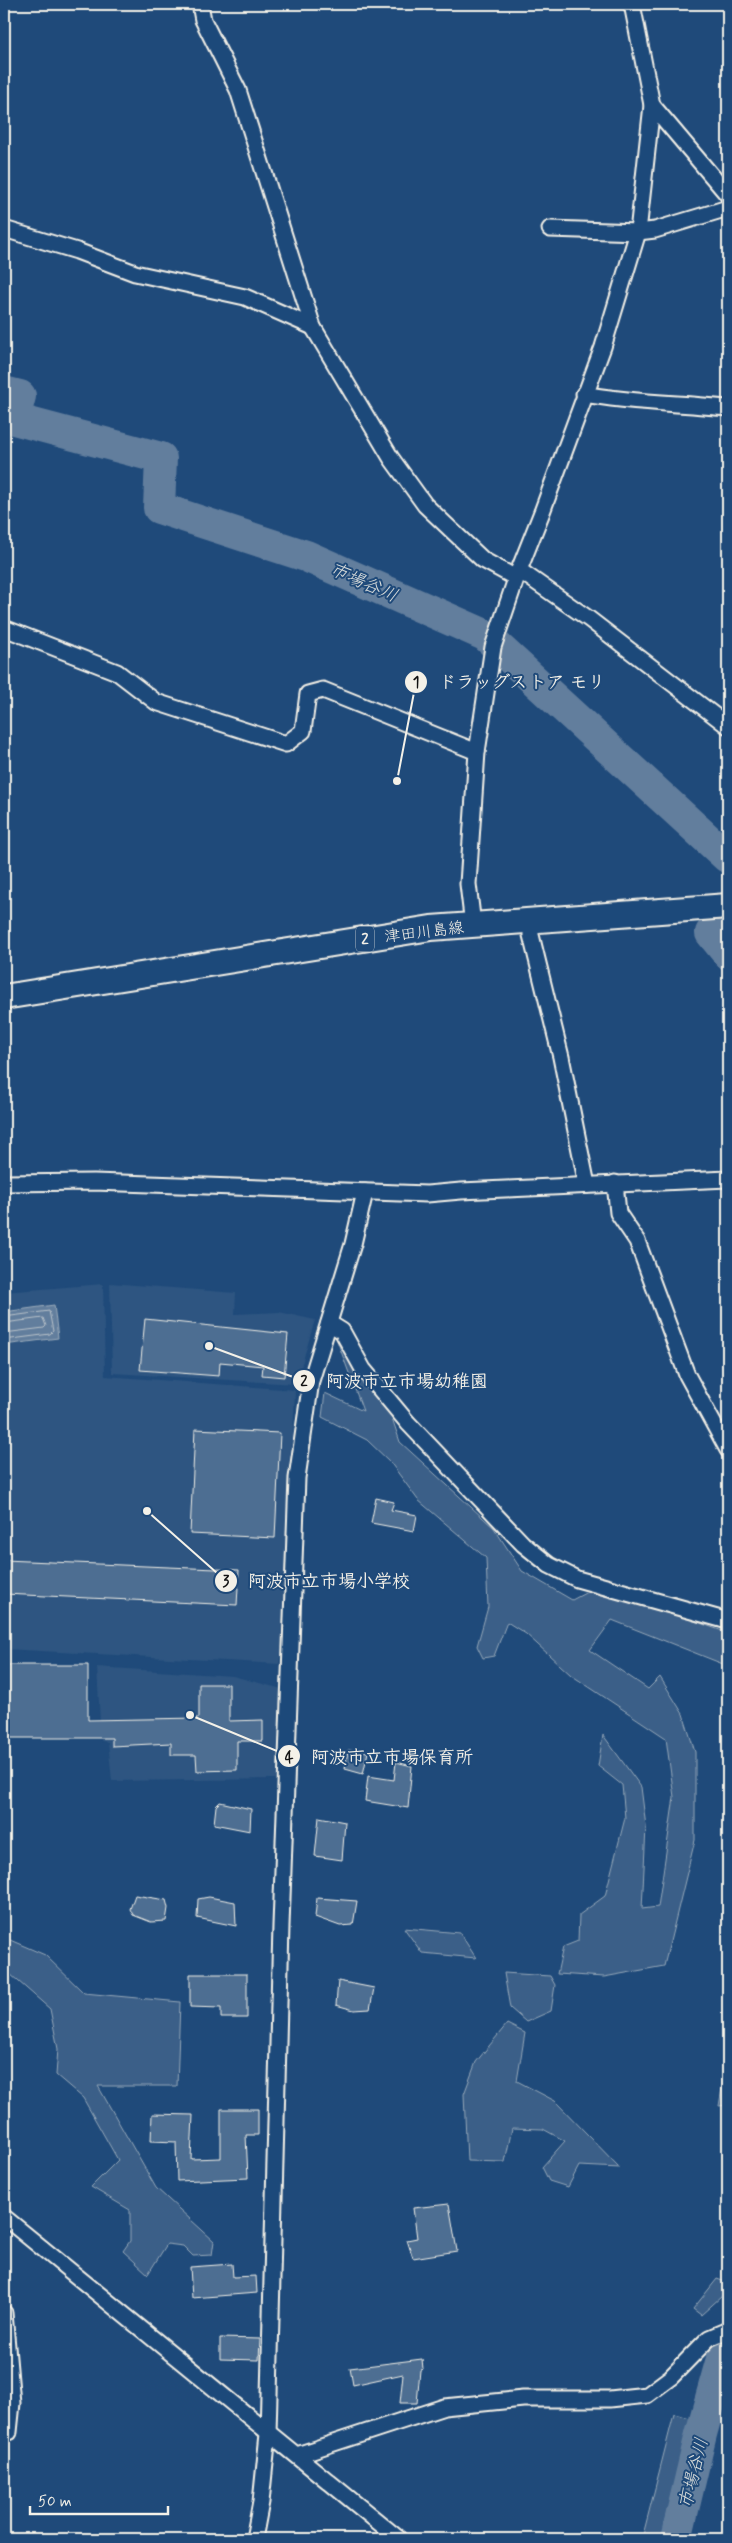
<svg xmlns="http://www.w3.org/2000/svg" width="732" height="2543" viewBox="0 0 732 2543" font-family="Mynerve,'Klee One',sans-serif">
<style>
.built{fill:#2d5581}
.green{fill:#3a5f88;stroke:#97a8b8}
.water{fill:#627e9d;stroke:#9cacbb}
.lines{fill:none;stroke-linecap:round;stroke-linejoin:round}
.shore{stroke:#bac3ca;stroke-width:1}
.river{stroke:#627e9d;stroke-width:32}
.building{fill:#4d6e92;stroke:#f4f1e8}
.street-casing{stroke:#f4f1e8;stroke-width:19}
.primary-casing{stroke:#f4f1e8;stroke-width:28}
.street{stroke:#1f4a7a;stroke-width:15}
.primary{stroke:#1f4a7a;stroke-width:24}
.labels{text-anchor:middle;stroke-width:4;stroke-linejoin:round;paint-order:stroke}
.shield{fill:#1f4a7a;stroke:#b4bfc7;stroke-width:1}
.shield-label{font-size:15px;font-weight:bold;fill:#f4f1e8}
.street-label{font-size:16px;fill:#f4f1e8;stroke:#1f4a7a}
.water-label{font-size:18px;font-style:italic;fill:#dee0dd;stroke:#1f4a7a}
.leader{fill:none;stroke:#f4f1e8;stroke-width:2}
.callout-dot{fill:#f4f1e8;stroke:#1f4a7a;stroke-width:2}
.mark-label{font-size:15px;text-anchor:middle;font-weight:bold;fill:#111}
.callout-label{font-size:18px;text-anchor:middle;font-weight:bold;fill:#f4f1e8;stroke:#1f4a7a;stroke-width:4;stroke-linejoin:round;paint-order:stroke}
</style>
<rect width="100%" height="100%" fill="#1f4a7a"/>
<filter id="ink" filterUnits="userSpaceOnUse"><feTurbulence type="fractalNoise" baseFrequency=".02" numOctaves="2"/><feDisplacementMap in="SourceGraphic" scale="10" xChannelSelector="R" yChannelSelector="G"/><feConvolveMatrix kernelMatrix="1 2 1 2 8 2 1 2 1" color-interpolation-filters="sRGB"/></filter>
<g filter="url(#ink)">
<g class="built">
<polygon points="110,1283 236,1293 235,1314 279,1312 315,1320 296,1384 112,1373"/>
<polygon points="103,1284 105,1376 295,1390 285,1631 279,1664 4,1649 4,1292"/>
<polygon points="97,1667 233,1676 282,1689 276,1779 112,1781 108,1742 101,1741"/>
</g>
<g class="green">
<polygon points="338,1343 391,1415 400,1442 494,1528 522,1571 572,1600 589,1591 641,1602 728,1633 728,1666 612,1620 590,1650 648,1689 660,1677 683,1714 695,1752 695,1840 664,1966 604,1977 557,1974 563,1947 578,1941 579,1915 605,1896 625,1818 622,1785 598,1766 603,1735 641,1787 646,1827 642,1909 658,1907 674,1797 666,1738 571,1675 526,1634 507,1622 494,1656 483,1658 477,1646 488,1607 486,1558 418,1500 390,1462 367,1440 322,1417 325,1393 363,1411"/>
<polygon points="404,1928 460,1933 476,1958 422,1953"/>
<polygon points="4,1940 10,1940 45,1955 84,1993 180,2002 177,2086 98,2086 156,2188 214,2241 212,2255 193,2256 183,2246 167,2244 148,2274 123,2251 130,2241 130,2210 91,2187 118,2160 83,2098 56,2075 58,2049 50,2009 10,1974 4,1974"/>
<polygon points="504,1973 550,1976 555,1985 551,2011 526,2022 510,2008"/>
<polygon points="507,2024 525,2033 517,2081 555,2101 620,2168 579,2166 568,2187 549,2181 542,2167 565,2141 543,2129 512,2128 505,2162 467,2161 464,2094 476,2062"/>
<polygon points="728,2052 728,2105 719,2106"/>
<polygon points="728,2144 728,2211 725,2150"/>
<polygon points="717,2279 728,2283 728,2297 722,2296 701,2315 693,2309"/>
<polygon points="674,2414 699,2420 668,2539 642,2539"/>
</g>
<polygon class="water" points="54,1305 58,1338 4,1345 4,1312"/>
<g class="lines">
<g class="shore">
<polyline points="4,1317 49,1311 53,1331 50,1334 4,1340"/>
<polyline points="4,1323 43,1318 46,1326 44,1328 4,1333"/>
</g>
<g class="river">
<polyline points="4,392 20,396 14,419 161,458 159,508 306,556 485,635 727,857"/>
<polyline points="711,933 728,954"/>
<polyline points="676,2539 701,2434 725,2348"/>
</g>
</g>
<g class="building">
<polygon points="145,1319 288,1334 284,1377 262,1375 263,1366 220,1362 219,1376 140,1370"/>
<polygon points="195,1429 280,1433 275,1538 190,1534"/>
<polygon points="376,1498 394,1502 391,1510 417,1515 414,1531 371,1523"/>
<polygon points="4,1560 239,1570 237,1605 4,1594"/>
<polygon points="4,1665 88,1665 88,1720 199,1718 199,1684 229,1684 229,1721 263,1720 263,1741 237,1741 237,1770 197,1771 196,1755 171,1755 171,1743 112,1746 112,1738 4,1738"/>
<polygon points="348,1750 368,1752 363,1774 345,1769"/>
<polygon points="396,1762 412,1766 408,1808 365,1801 368,1776 394,1780"/>
<polygon points="220,1802 251,1809 250,1831 214,1824 216,1806"/>
<polygon points="319,1817 345,1822 342,1860 315,1856"/>
<polygon points="135,1895 166,1900 168,1908 166,1921 151,1922 133,1915 130,1909"/>
<polygon points="209,1897 235,1902 236,1926 197,1918 198,1899"/>
<polygon points="317,1898 357,1901 353,1925 340,1926 315,1917"/>
<polygon points="190,1974 247,1974 247,2018 221,2018 221,2008 190,2007"/>
<polygon points="338,1981 374,1988 370,2009 354,2010 336,2005"/>
<polygon points="221,2109 258,2109 258,2135 246,2135 248,2178 177,2181 176,2142 151,2141 152,2114 193,2115 191,2159 221,2158"/>
<polygon points="449,2204 457,2251 413,2258 407,2240 417,2238 413,2208"/>
<polygon points="232,2264 233,2277 256,2276 257,2293 192,2298 190,2267"/>
<polygon points="220,2338 260,2339 259,2360 220,2359"/>
<polygon points="422,2359 423,2369 420,2370 417,2403 400,2403 403,2374 353,2385 350,2368"/>
</g>
<g class="lines">
<g class="street-casing">
<g id="street">
<polyline points="200,4 203,20 238,90 313,327 391,458 425,505 483,560 516,578"/>
<polyline points="652,105 728,195"/>
<polyline points="4,229 77,251 135,273 245,297 313,327"/>
<polyline points="550,229 638,232 655,230 728,208"/>
<path d="M 584,394 C 632,403 680,403 728,408"/>
<polyline points="519,570 589,619 728,726"/>
<polyline points="4,628 117,672 156,702 286,744 303,731 308,694 323,690 477,752"/>
<polyline points="531,919 531,935 561,1057 587,1185"/>
<polyline points="473,925 468,884 477,752 493,647 519,570 542,512 603,347 638,232 652,105 632,4"/>
<polyline points="4,1183 94,1182 427,1194 461,1191 728,1179"/>
<polyline points="615,1183 618,1213 637,1241 687,1375 728,1450"/>
<polyline points="329,1323 342,1331 363,1369 408,1423 523,1544 549,1565 577,1579 728,1621"/>
<polyline points="4,2217 399,2539"/>
<polyline points="4,2313 12,2403 9,2432 4,2433"/>
<polyline points="297,2455 444,2407 523,2399 610,2399 647,2395 671,2377 709,2338 728,2330"/>
<polyline points="254,2539 261,2502 268,2434 281,1926 297,1478 311,1381 353,1244 365,1192"/>
</g>
</g>
<g class="primary-casing">
<polyline id="primary" points="4,997 431,928 728,906"/>
</g>
<use href="#street" class="street"/>
<use href="#primary" class="primary"/>
</g>
</g>
<g class="labels">
<rect class="shield" x="356" y="926.5" width="18" height="25" rx="4"/>
<g class="shield-label">
<text x="365" y="944">2</text>
</g>
<g class="street-label">
<text transform="translate(424 931) rotate(-7)" y="6">津田川島線</text>
</g>
<g class="water-label">
<text transform="translate(364 582) rotate(24)" y="6">市場谷川</text>
<text transform="translate(693 2473) rotate(-76)" y="6">市場谷川</text>
</g>
</g>
<path class="leader" d="M397 781L416 682M209 1346L304 1381M147 1511L226 1581M190 1715L289 1756"/>
<g class="callout-dot">
<circle cx="397" cy="781" r="5"/>
<circle cx="209" cy="1346" r="5"/>
<circle cx="147" cy="1511" r="5"/>
<circle cx="190" cy="1715" r="5"/>
<circle cx="416" cy="682" r="12"/>
<circle cx="304" cy="1381" r="12"/>
<circle cx="226" cy="1581" r="12"/>
<circle cx="289" cy="1756" r="12"/>
</g>
<g class="mark-label">
<text x="416" y="687">1</text>
<text x="304" y="1386">2</text>
<text x="226" y="1586">3</text>
<text x="289" y="1762">4</text>
</g>
<g class="callout-label">
<text x="522" y="688">ドラッグストア モリ</text>
<text x="407" y="1387">阿波市立市場幼稚園</text>
<text x="329" y="1587">阿波市立市場小学校</text>
<text x="392" y="1763">阿波市立市場保育所</text>
</g>
<rect width="732" height="2543" fill="none" stroke="#1f4a7a" stroke-width="20"/>
<rect x="10" y="10" width="712" height="2523" fill="none" stroke="#f4f1e8" stroke-width="2" filter="url(#ink)"/>
<path d="M30 2506v8h138v-8" fill="none" stroke="#f4f1e8" stroke-width="2.5"/>
<text x="38" y="2506" font-size="15" fill="#f4f1e8" stroke="#1f4a7a" stroke-width="4" paint-order="stroke">50 m</text>
</svg>
